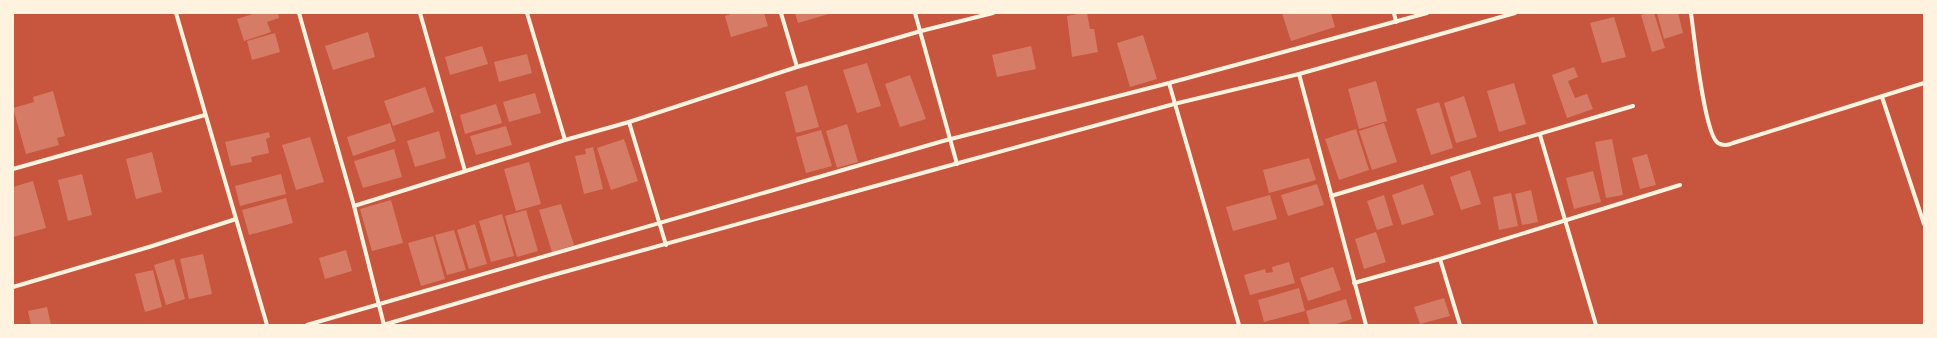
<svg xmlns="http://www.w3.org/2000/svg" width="1937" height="338" viewBox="0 0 1937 338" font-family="Merriweather,serif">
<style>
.building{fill:#d67c66}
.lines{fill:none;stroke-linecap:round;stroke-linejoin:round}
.minor{stroke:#fff3e0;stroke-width:4}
</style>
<rect width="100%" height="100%" fill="#c8553d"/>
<g class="building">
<polygon points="256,13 278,13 279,18 267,22 271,32 244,41 237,19"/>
<polygon points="734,13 764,13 768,26 731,37 725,16"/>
<polygon points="795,13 832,13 798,23"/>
<polygon points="1083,13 1087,13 1090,29 1094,29 1098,52 1072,57 1067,16"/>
<polygon points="1282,13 1331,13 1335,27 1291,41"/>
<polygon points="1647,13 1654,13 1665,48 1652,52 1641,15"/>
<polygon points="1657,13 1678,13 1683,33 1664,39"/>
<polygon points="1614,17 1626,57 1602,63 1590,23"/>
<polygon points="368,32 375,57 333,70 325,46"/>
<polygon points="275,33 280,52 252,60 247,41"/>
<polygon points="1143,35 1157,79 1130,87 1117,43"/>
<polygon points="482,46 488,64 450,75 445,57"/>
<polygon points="1031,46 1036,69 997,77 992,55"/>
<polygon points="527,54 532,73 499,82 494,62"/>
<polygon points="867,63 881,106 857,113 843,70"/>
<polygon points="1574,67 1578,77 1568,81 1575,98 1587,94 1593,109 1567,118 1552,75"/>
<polygon points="910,75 926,119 900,127 885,84"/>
<polygon points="1376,81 1387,121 1359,129 1348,89"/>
<polygon points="1514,83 1526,124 1499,132 1487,91"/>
<polygon points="807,85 819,127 796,133 785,92"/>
<polygon points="425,87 434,112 393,126 384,101"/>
<polygon points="53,91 65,136 57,138 59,145 26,154 13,108 34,102 33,97"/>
<polygon points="535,93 541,113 509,122 503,102"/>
<polygon points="1464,96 1477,137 1456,143 1444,103"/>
<polygon points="1439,102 1453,148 1431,155 1416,109"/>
<polygon points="496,104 502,123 465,134 460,115"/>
<polygon points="390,123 396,141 353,156 347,137"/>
<polygon points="1384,123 1397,162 1372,170 1359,131"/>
<polygon points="847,124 858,162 837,168 826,131"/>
<polygon points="506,126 512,145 476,155 470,136"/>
<polygon points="1356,129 1369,170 1339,180 1325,139"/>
<polygon points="821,130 832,166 806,173 796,137"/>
<polygon points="439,131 446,158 415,167 407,141"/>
<polygon points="269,132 270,137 266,139 269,153 251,157 252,162 231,166 225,142"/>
<polygon points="310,137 324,182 296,190 282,145"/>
<polygon points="624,139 638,181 611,190 597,148"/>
<polygon points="1612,139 1623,195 1606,198 1595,142"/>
<polygon points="593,147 603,189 584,194 575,156 586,154 585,149"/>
<polygon points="394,149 402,177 363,188 354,161"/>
<polygon points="152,152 162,192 136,199 126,159"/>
<polygon points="1647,154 1656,185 1640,189 1632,158"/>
<polygon points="1309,158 1316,180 1269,193 1263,170"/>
<polygon points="529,162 541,204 516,211 504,169"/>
<polygon points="1470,170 1481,204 1461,210 1450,177"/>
<polygon points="1593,171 1601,202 1574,209 1566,178"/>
<polygon points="82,174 92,215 68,221 58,180"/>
<polygon points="281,174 286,194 240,206 235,186"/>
<polygon points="33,181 46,228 13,237 13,187"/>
<polygon points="1317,184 1324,205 1288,216 1281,195"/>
<polygon points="1423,184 1434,215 1402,225 1392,195"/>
<polygon points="1531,190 1538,222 1522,225 1515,194"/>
<polygon points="1511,193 1518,226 1499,230 1493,197"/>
<polygon points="1270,195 1277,219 1233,231 1226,207"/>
<polygon points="1384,195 1393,225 1377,230 1367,201"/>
<polygon points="286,198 293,223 249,235 242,210"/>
<polygon points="391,200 403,243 372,251 360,209"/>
<polygon points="561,204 574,245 552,252 539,210"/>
<polygon points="526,210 538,251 517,257 505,216"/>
<polygon points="502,214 514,256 491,262 479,221"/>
<polygon points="475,224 487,264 469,269 457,230"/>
<polygon points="454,230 466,270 447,275 435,235"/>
<polygon points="1376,232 1386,262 1364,269 1355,239"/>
<polygon points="433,236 445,279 421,286 408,243"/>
<polygon points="346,250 352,271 325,279 319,258"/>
<polygon points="203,254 212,294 189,299 180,259"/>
<polygon points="174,259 185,299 166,305 154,265"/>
<polygon points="1289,262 1295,283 1250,295 1244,275 1265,269 1266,273 1273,272 1272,267"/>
<polygon points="1333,267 1341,290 1308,301 1300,278"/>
<polygon points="153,270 162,307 145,312 135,274"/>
<polygon points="1299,288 1305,311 1264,322 1258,300"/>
<polygon points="1444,298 1450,316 1420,324 1414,307"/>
<polygon points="1346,299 1352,319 1333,325 1310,325 1306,311"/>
<polygon points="47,307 51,325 31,325 28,311"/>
</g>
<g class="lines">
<g class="minor">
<polyline points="176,13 267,325"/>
<polyline points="299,13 354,206 384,325"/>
<polyline points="420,13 465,171"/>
<polyline points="527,13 565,140"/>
<polyline points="781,13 797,67"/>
<polyline points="915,13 957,164"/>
<polyline points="1394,13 1396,22"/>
<path d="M 1691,13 C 1694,34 1704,134 1718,143 C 1723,146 1729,145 1733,143 L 1924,83"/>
<polyline points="1299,74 1366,325"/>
<polyline points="1169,83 1239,325"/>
<polyline points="1882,97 1924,224"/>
<polyline points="629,122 666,245"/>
<polyline points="1540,135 1596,325"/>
<polyline points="13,169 205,115"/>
<polyline points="1331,196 1633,106"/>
<polyline points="354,206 565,140 629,122 797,67 921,31 993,13"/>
<polyline points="1440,259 1460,325"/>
<polyline points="1354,283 1440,259 1680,185"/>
<polyline points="13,287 149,247 236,219"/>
<polyline points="307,325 943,141 1169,83 1427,13"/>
<polyline points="383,325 546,277 944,167 1174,104 1299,74 1515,13"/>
</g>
</g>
<rect width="1937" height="338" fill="none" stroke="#fff3e0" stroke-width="28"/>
</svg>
